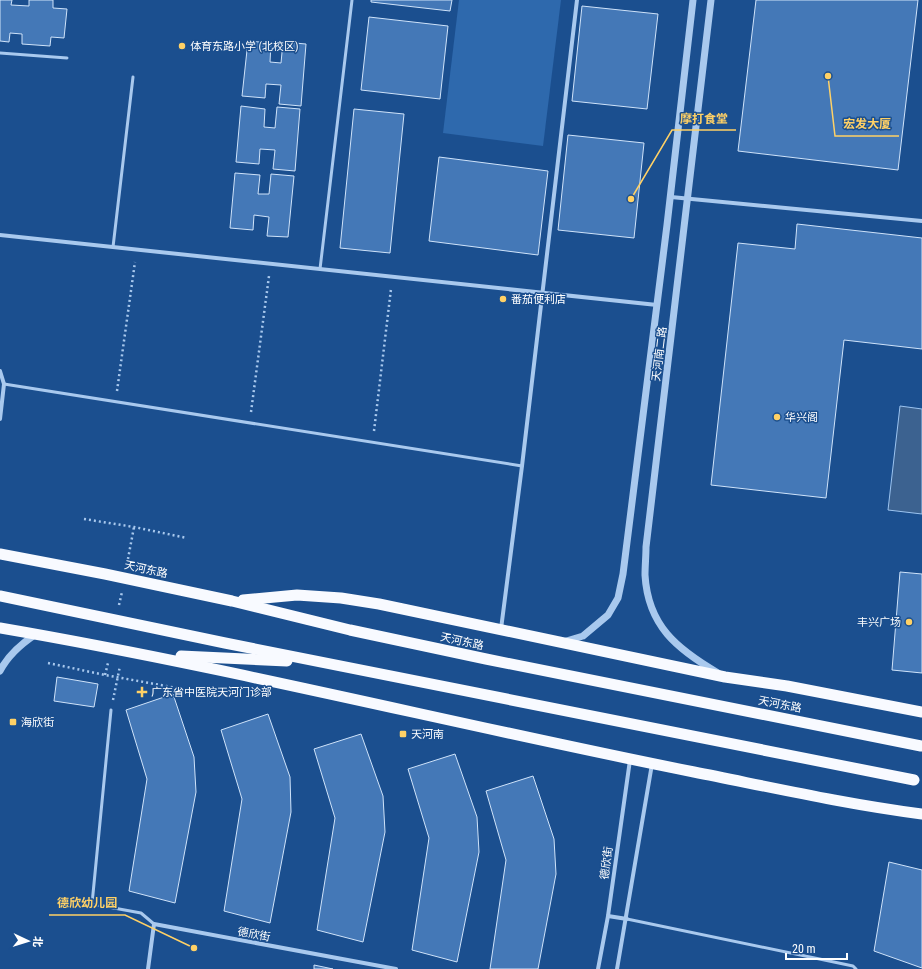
<svg xmlns="http://www.w3.org/2000/svg" width="922" height="969" viewBox="0 0 922 969" font-family="'Roboto Condensed','Noto Sans SC',sans-serif">
<style>
.green{fill:#2e69ad}
.water{fill:#3c6290;stroke:#9cc4f0}
.building{fill:#4478b7;stroke:#cfe3fa}
.lines{fill:none;stroke-linecap:round;stroke-linejoin:round}
.path{stroke:#a9c9ee;stroke-width:2.5;stroke-dasharray:2 3;stroke-linecap:butt}
.service{stroke:#a9c9ee;stroke-width:3}
.minor{stroke:#a9c9ee;stroke-width:4}
.tertiary{stroke:#a9c9ee;stroke-width:7}
.trunk{stroke:#f8faff;stroke-width:11}
.poi-dot{fill:#ffd166;stroke:#1b4f8f;stroke-width:1.5}
.labels{text-anchor:middle;stroke-width:3;stroke-linejoin:round;paint-order:stroke}
.poi-label{font-size:11px;fill:#fff;stroke:#1b4f8f;text-anchor:start}
.street-label{font-size:11px;fill:#fff;stroke:#1b4f8f}
.leader{fill:none;stroke:#ffd166;stroke-width:1.5}
.callout-dot{fill:#ffd166;stroke:#1b4f8f;stroke-width:1.5}
.callout-label{font-size:12px;text-anchor:middle;font-weight:bold;fill:#ffd166;stroke:#1b4f8f;stroke-width:3;stroke-linejoin:round;paint-order:stroke}
</style>
<rect width="100%" height="100%" fill="#1b4f8f"/>
<polygon class="green" points="459,0 561,0 543,146 443,133"/>
<polygon class="water" points="900,406 922,409 922,514 888,510"/>
<g class="building">
<polygon points="0,0 12,0 11,5 29,6 29,0 53,0 53,8 67,9 64,38 51,37 50,46 22,44 22,34 10,33 9,42 0,41"/>
<polygon points="371,0 452,0 450,11 371,2"/>
<polygon points="756,0 918,0 898,170 738,151"/>
<polygon points="582,6 658,14 647,109 572,101"/>
<polygon points="369,17 448,26 440,99 361,90"/>
<polygon points="248,41 271,43 270,62 281,63 283,42 306,44 301,106 279,104 281,85 266,84 265,98 242,96"/>
<polygon points="241,106 265,109 264,127 275,128 277,107 300,109 295,171 273,169 275,150 260,149 259,164 236,162"/>
<polygon points="354,109 404,114 390,253 340,248"/>
<polygon points="568,135 644,143 634,238 558,230"/>
<polygon points="439,157 548,171 538,255 429,241"/>
<polygon points="235,173 260,175 258,194 269,194 271,174 294,176 288,237 267,236 269,217 254,215 253,230 230,228"/>
<polygon points="797,224 922,238 922,349 844,340 826,498 711,485 738,243 795,249"/>
<polygon points="900,572 922,574 922,673 892,670"/>
<polygon points="57,677 98,684 94,707 54,701"/>
<polygon points="173,694 194,757 196,792 175,903 129,891 147,779 126,710"/>
<polygon points="268,714 290,777 291,812 270,923 224,911 242,799 221,730"/>
<polygon points="361,734 383,796 385,832 363,942 317,930 335,818 314,749"/>
<polygon points="455,754 477,817 479,852 457,962 412,950 429,838 408,769"/>
<polygon points="533,776 554,839 556,874 538,969 490,969 506,860 486,791"/>
<polygon points="889,862 922,870 922,968 874,951"/>
<polygon points="314,965 333,969 314,969"/>
</g>
<g class="lines">
<g class="path">
<polyline points="117,391 135,262"/>
<polyline points="251,412 269,276"/>
<polyline points="374,431 391,289"/>
<polyline points="84,519 134,527 187,538"/>
<polyline points="127,564 134,527"/>
<polyline points="119,605 122,592"/>
<polyline points="48,663 105,675 177,688"/>
<polyline points="105,675 108,663"/>
<polyline points="113,700 120,666"/>
</g>
<g class="service">
<polyline points="0,53 67,58"/>
<polyline points="113,247 133,77"/>
<polyline points="320,269 352,0"/>
<polyline points="4,384 522,466"/>
<polyline points="111,710 92,904 141,913 154,924"/>
<polyline points="627,919 853,966 856,969"/>
</g>
<g class="minor">
<polyline points="671,197 922,221"/>
<polyline points="0,235 657,305"/>
<polyline points="0,371 4,384 0,419"/>
<polyline points="501,629 522,466 577,0"/>
<polyline points="608,916 627,919"/>
<polyline points="148,969 154,924 396,969"/>
<polyline points="598,969 608,916 630,760"/>
<polyline points="617,969 652,764"/>
</g>
<g class="tertiary">
<path d="M 711,0 L 646,547 C 646,556 645,566 645,575 C 648,626 677,649 718,673"/>
<polyline points="563,642 583,636 608,615 618,598 623,574 667,225 693,0"/>
<path d="M 0,671 C 8,655 21,644 36,634"/>
</g>
<g class="trunk">
<polyline points="0,554 105,574 232,601 350,630 486,659 921,746"/>
<polyline points="0,596 225,643 914,780"/>
<polyline points="243,600 297,595 341,598 379,604 725,677 787,686 922,712"/>
<path d="M 0,628 C 233,668 462,726 694,772 C 770,787 845,804 922,814"/>
<polyline points="181,656 287,661"/>
</g>
</g>
<g class="poi-dot">
<circle cx="182" cy="46" r="4"/>
<circle cx="503" cy="299" r="4"/>
<circle cx="777" cy="417" r="4"/>
<circle cx="909" cy="622" r="4"/>
<path d="M140 686h4v4h4v4h-4v4h-4v-4h-4v-4h4z"/>
<rect x="9" y="718" width="8" height="8" rx="2"/>
<rect x="399" y="730" width="8" height="8" rx="2"/>
</g>
<g class="labels">
<g class="poi-label">
<text x="190" y="50">体育东路小学 (北校区)</text>
<text x="511" y="303">番茄便利店</text>
<text x="785" y="421">华兴阁</text>
<text x="901" y="626" text-anchor="end">丰兴广场</text>
<text x="151" y="696">广东省中医院天河门诊部</text>
<text x="21" y="726">海欣街</text>
<text x="411" y="738">天河南</text>
</g>
<g class="street-label">
<text transform="translate(659 354) rotate(-83)" y="4">天河南二路</text>
<text transform="translate(146 569) rotate(12)" y="4">天河东路</text>
<text transform="translate(462 641) rotate(12)" y="4">天河东路</text>
<text transform="translate(780 704) rotate(11)" y="4">天河东路</text>
<text transform="translate(606 863) rotate(-82)" y="4">德欣街</text>
<text transform="translate(254 934) rotate(10)" y="4">德欣街</text>
</g>
</g>
<path class="leader" d="M631 199L672 130H736M828 76L835 136H899M194 948L125 915H49"/>
<g class="callout-dot">
<circle cx="631" cy="199" r="4"/>
<circle cx="828" cy="76" r="4"/>
<circle cx="194" cy="948" r="4"/>
</g>
<g class="callout-label">
<text x="704" y="123">摩打食堂</text>
<text x="867" y="128">宏发大厦</text>
<text x="87" y="907">德欣幼儿园</text>
</g>
<g transform="translate(28 941) rotate(94)" stroke="#1b4f8f" stroke-width="3" paint-order="stroke">
<path d="M0-3L7 15L0 10L-7 15Z" fill="#ffffff"/>
<text y="-6" font-size="11" font-weight="bold" text-anchor="middle" fill="#ffffff">北</text>
</g>
<path d="M786 953v6h61v-6" fill="none" stroke="#ffffff" stroke-width="2"/>
<text x="792" y="953" font-size="12" fill="#ffffff" stroke="#1b4f8f" stroke-width="3" paint-order="stroke">20 m</text>
</svg>
